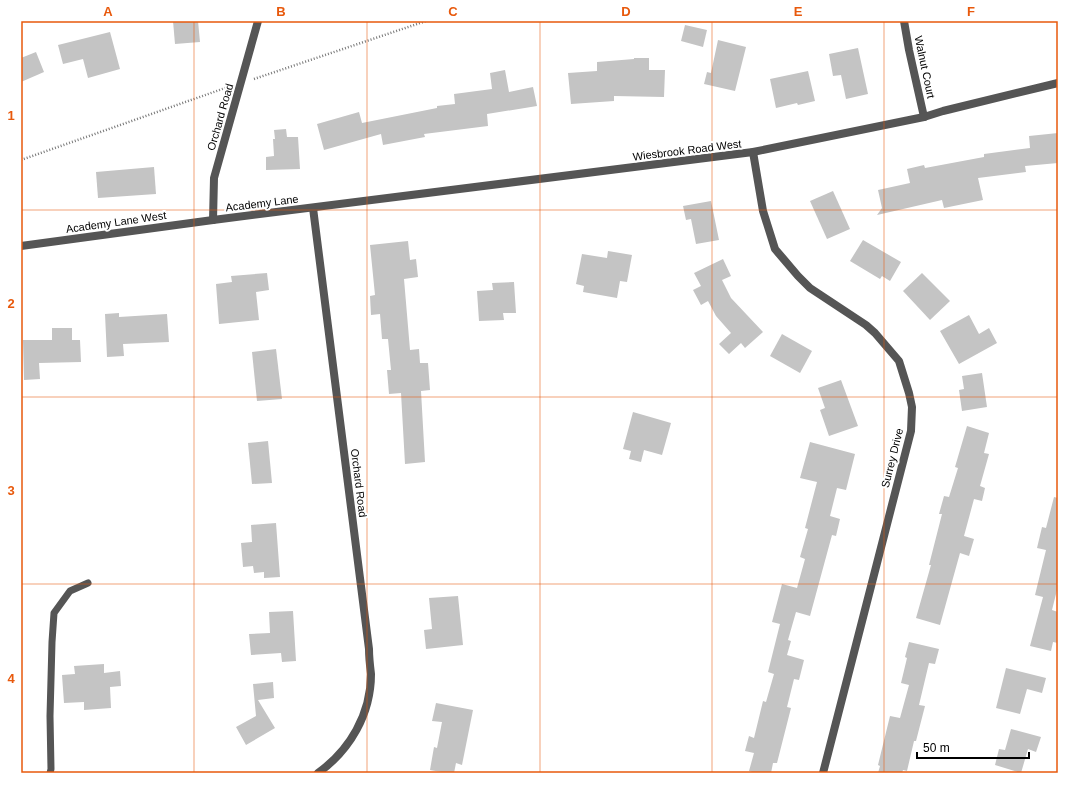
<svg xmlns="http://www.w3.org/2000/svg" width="1079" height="794" viewBox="0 0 1079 794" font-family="Helvetica,sans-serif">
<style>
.building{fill:#c4c4c4}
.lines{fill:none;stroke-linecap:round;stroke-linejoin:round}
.path{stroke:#777;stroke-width:2.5;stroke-dasharray:1 2;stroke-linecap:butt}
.lane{stroke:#555;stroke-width:7}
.street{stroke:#555;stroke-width:8}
.grid{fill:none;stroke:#e8590c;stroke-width:1;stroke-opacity:0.55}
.labels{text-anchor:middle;stroke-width:4;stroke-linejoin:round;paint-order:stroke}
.street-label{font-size:11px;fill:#000;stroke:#fff}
.neatline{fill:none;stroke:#e8590c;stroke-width:1.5}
.grid-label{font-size:13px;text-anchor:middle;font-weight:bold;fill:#e8590c}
</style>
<rect width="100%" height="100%" fill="#fff"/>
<g class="building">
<polygon points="173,21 198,21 200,42 175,44"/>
<polygon points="685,25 707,30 703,47 681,41"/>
<polygon points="110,32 120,69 88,78 83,59 63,64 58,45"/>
<polygon points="718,40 746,47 735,91 704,84 707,72 711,73"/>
<polygon points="858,48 868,94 846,99 841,75 833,76 829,54"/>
<polygon points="36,52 44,72 21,82 21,58"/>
<polygon points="634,58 649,58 649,70 665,70 664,97 614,96 614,101 571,104 568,73 597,71 597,62 634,59"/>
<polygon points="505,70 509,92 533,87 537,106 487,114 488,126 424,134 425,137 383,145 381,134 324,150 317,124 359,112 362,123 437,108 437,106 455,104 454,94 492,89 490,73"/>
<polygon points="808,71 815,101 798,105 797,103 776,108 770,79"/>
<polygon points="286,129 287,137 298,137 300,169 266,170 266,157 274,156 273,139 275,139 274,130"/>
<polygon points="1058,133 1058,163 1025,166 1026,172 978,178 983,200 944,208 942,200 877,215 882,208 878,190 910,183 907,169 924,165 925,168 984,157 984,154 1030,148 1029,136"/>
<polygon points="154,167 156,194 98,198 96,172"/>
<polygon points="833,191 850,229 827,239 810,201"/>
<polygon points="711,201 719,240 696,244 691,219 686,220 683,206"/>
<polygon points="863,240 901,262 890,281 882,276 880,279 850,261"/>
<polygon points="408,241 410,260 416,259 418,277 404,279 410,350 419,349 420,363 428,363 430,390 421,391 425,462 405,464 401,393 389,394 387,370 391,370 388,339 382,339 380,314 371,315 370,296 375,295 370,245"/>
<polygon points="608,251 632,255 627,282 620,281 617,298 583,292 584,286 576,284 582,254 607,258"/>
<polygon points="723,259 731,276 722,280 731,298 763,332 745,348 741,343 729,354 719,344 731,333 716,316 708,301 701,305 693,290 701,286 694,273"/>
<polygon points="267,273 269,290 256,292 259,320 219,324 216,284 232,282 231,276"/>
<polygon points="922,273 950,301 930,320 903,291"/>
<polygon points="514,282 516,313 503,313 504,320 479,321 477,291 493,290 492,283"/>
<polygon points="119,313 119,317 167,314 169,342 123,344 124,356 107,357 105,314"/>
<polygon points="969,315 979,334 989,328 997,343 959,364 940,331"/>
<polygon points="52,328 72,328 72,340 80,340 81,362 39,363 40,379 24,380 23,340 52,340"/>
<polygon points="782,334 812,351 800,373 770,356"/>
<polygon points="276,349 282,399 257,401 252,352"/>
<polygon points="982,373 987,407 962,411 959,390 964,389 962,376"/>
<polygon points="841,380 858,426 829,436 820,410 825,408 818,388"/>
<polygon points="633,412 671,423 662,455 644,450 641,462 629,459 631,451 623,449"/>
<polygon points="967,426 989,433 984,453 989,454 980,486 985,488 982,501 974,499 964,536 974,539 969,556 960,553 940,625 916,618 931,565 929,565 942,514 939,514 944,496 949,497 958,468 955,467"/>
<polygon points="268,441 272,483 252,484 248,443"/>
<polygon points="810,442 855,454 846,490 837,488 830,516 840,519 836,536 832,535 810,616 796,612 788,640 791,641 787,655 804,660 799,680 794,679 787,707 791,708 777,763 773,763 771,773 755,773 749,771 754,753 745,751 749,736 754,738 763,701 766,702 774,674 768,672 780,624 772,622 782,584 797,588 805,559 800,557 808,529 805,528 817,482 800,478"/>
<polygon points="1054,497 1058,498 1058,586 1052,610 1058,612 1058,643 1053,642 1051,651 1030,646 1043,597 1035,595 1046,550 1037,548 1042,527 1046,528"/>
<polygon points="276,523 280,577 264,578 264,572 254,573 253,566 243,567 241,543 252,542 251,525"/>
<polygon points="458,596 463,645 426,649 424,630 432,629 429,598"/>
<polygon points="293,611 296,661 282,662 281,653 251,655 249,634 270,633 269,612"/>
<polygon points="909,642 939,649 935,664 929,663 919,705 925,706 916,741 914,741 907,771 903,770 902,773 878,773 880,766 878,765 890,716 900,718 909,685 901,683 907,658 905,657"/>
<polygon points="104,664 104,673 120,671 121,686 110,687 111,708 84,710 84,702 64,703 62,675 75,674 74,666"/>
<polygon points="1006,668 1046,678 1042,693 1027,689 1020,714 996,708"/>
<polygon points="273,682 274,698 258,700 275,728 246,745 236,727 256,716 253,684"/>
<polygon points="436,703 473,710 462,765 456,763 454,773 447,773 430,770 434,747 437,748 442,722 432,721"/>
<polygon points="1011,729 1041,737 1036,752 1028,749 1021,773 995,765 999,749 1005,750"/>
</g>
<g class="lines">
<g class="path">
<polyline points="254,79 426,21"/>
<polyline points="21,160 228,87"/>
</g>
<polyline class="lane" points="50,773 51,769 50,716 52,642 54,613 70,591 88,583"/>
<g class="street">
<polyline points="904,21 909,50 924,117"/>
<polyline points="753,152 763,211 775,249 798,276 810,288 866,325 875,333 899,361 909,393 912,407 911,431 823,773"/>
<path d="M 313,208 L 369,649 C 369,657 370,666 371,674 C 371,714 350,750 318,773"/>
<polyline points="213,220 214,178 258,21"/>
<polyline points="21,246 213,220 753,152 924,117 943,111 1058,83"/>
</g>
</g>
<path class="grid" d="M 194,21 L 194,773M 367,21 L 367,773M 540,21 L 540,773M 712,21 L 712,773M 884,21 L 884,773M 21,210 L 1058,210M 21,397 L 1058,397M 21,584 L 1058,584"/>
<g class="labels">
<g class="street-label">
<text transform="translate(925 67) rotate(78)" y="4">Walnut Court</text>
<text transform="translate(220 117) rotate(-74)" y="4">Orchard Road</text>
<text transform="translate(687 150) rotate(-7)" y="4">Wiesbrook Road West</text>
<text transform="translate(262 203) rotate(-7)" y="4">Academy Lane</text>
<text transform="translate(116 222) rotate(-8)" y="4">Academy Lane West</text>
<text transform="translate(892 458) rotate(-76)" y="4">Surrey Drive</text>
<text transform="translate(359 483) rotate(83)" y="4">Orchard Road</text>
</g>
</g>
<rect width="1079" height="794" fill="none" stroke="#ffffff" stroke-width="44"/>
<path d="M917 752v6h112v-6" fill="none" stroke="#000000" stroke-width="2"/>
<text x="923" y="752" font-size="12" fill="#000000" stroke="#ffffff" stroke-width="3" paint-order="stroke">50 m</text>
<rect x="22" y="22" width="1035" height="750" class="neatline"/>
<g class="grid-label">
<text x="108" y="16">A</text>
<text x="281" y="16">B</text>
<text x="453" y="16">C</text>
<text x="626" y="16">D</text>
<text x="798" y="16">E</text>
<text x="971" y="16">F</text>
<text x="11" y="120">1</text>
<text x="11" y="308">2</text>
<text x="11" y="495">3</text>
<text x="11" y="683">4</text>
</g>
</svg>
